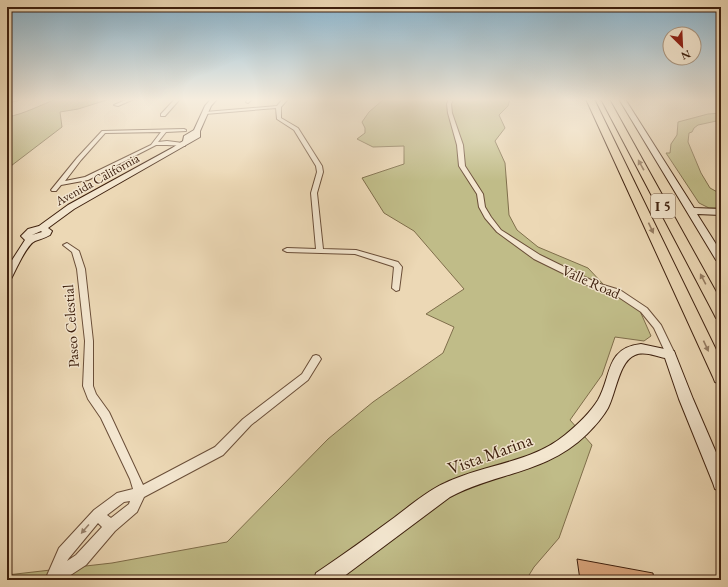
<svg xmlns="http://www.w3.org/2000/svg" width="728" height="587" viewBox="0 0 728 587" font-family="'EB Garamond',serif">
<style>
.green{fill:#c0bc88;stroke:#7f6e4b}
.building{fill:#daa67e;stroke:#3e200e}
.lines{fill:none;stroke-linecap:round;stroke-linejoin:round}
.street-casing{stroke:#6a4e38;stroke-width:2}
.secondary-casing{stroke:#3e200e;stroke-width:2}
.highway-casing{stroke:#3e200e;stroke-width:2}
.street{fill:#f3e6cf;fill-rule:evenodd}
.secondary{fill:#f3e6cf;fill-rule:evenodd}
.highway{fill:#ecd8b5;fill-rule:evenodd}
.rail-casing{stroke:#3e200e;stroke-width:2}
.rail{stroke:#f3e6cf;stroke-width:1;stroke-dasharray:3.5;stroke-linecap:butt}
.oneway{fill:#957c62}
.oneway2{fill:#98836e}
.labels{text-anchor:middle;stroke-width:3;stroke-linejoin:round;paint-order:stroke}
.far-street-label{font-size:13px;fill:#3e200e;stroke:#f3e6cf}
.shield{fill:#f3e6cf;stroke:#745b48;stroke-width:1}
.shield-label{font-size:14px;font-weight:bold;fill:#3e200e}
.street-label{font-size:15px;fill:#3e200e;stroke:#f3e6cf}
.near-street-label{font-size:18px;fill:#3e200e;stroke:#f3e6cf}
</style>
<rect width="100%" height="100%" fill="#ecd8b5"/>
<filter id="stains"><feTurbulence type="fractalNoise" baseFrequency=".005" numOctaves="4"/><feColorMatrix values="0 0 0 0 .2 0 0 0 0 .09 0 0 0 0 .02 0 0 0 .5 -.17"/></filter>
<radialGradient id="worn" r=".72"><stop offset=".6" stop-color="#630" stop-opacity="0"/><stop offset="1" stop-color="#630" stop-opacity=".3"/></radialGradient>
<g class="green">
<path d="M 57,99 L 110,99 L 78,109 L 60,112 L 62,127 L 7,169 L 7,117 C 25,114 42,104 57,99 Z"/>
<polygon points="384,99 510,99 508,106 499,115 505,128 495,141 505,163 509,215 517,230 538,247 588,268 604,285 640,311 651,336 644,341 615,337 602,375 570,420 592,445 559,538 534,567 526,580 7,580 7,575 112,563 227,542 328,439 373,402 443,353 454,327 426,314 464,289 414,231 384,213 362,178 404,164 404,146 373,147 357,139 365,133 365,128 362,122 369,112"/>
<polygon points="721,113 721,120 698,125 694,128 692,132 689,133 688,142 701,173 710,188 721,194 721,208 709,208 699,203 666,153 670,153 671,144 677,135 678,122 708,114"/>
</g>
<polygon class="building" points="577,559 653,573 654,580 580,580"/>
<g class="lines">
<g class="street-casing">
<g id="street">
<polygon points="13,99 21,99 7,103 7,101"/>
<polygon points="128,99 134,99 118,106 114,105"/>
<polygon points="175,99 180,99 165,116 161,116 161,114"/>
<polygon points="248,99 252,99 248,103 246,102"/>
<polygon points="288,99 281,107 281,118 298,128 322,166 323,172 317,193 323,249 356,250 398,262 402,267 399,290 396,291 392,288 394,267 392,266 355,254 287,252 283,250 287,248 316,249 311,193 317,172 316,166 294,130 277,119 276,108 205,114 203,113 205,112 277,106 282,100"/>
<polygon points="449,99 453,99 451,104 452,113 463,145 465,166 483,194 485,207 491,217 501,230 540,255 597,283 620,290 647,308 661,325 675,354 673,356 670,358 667,356 654,328 641,312 614,294 591,287 534,259 497,232 485,218 479,207 477,194 459,166 457,145 448,113 447,104"/>
<path d="M 184,129 L 186,130 L 186,131 L 166,132 L 158,142 L 167,141 L 183,143 L 185,144 L 185,146 L 167,145 L 156,145 L 88,180 L 61,185 L 56,191 L 52,191 L 51,190 L 77,158 L 102,131 ZM 161,132 L 151,145 L 85,177 L 65,181 L 81,160 L 105,133 Z"/>
<path d="M 67,243 L 79,251 L 85,269 L 93,341 L 93,386 L 96,394 L 109,412 L 143,485 L 215,447 L 243,419 L 302,374 L 313,356 L 316,355 L 319,356 L 321,359 L 308,380 L 251,425 L 223,455 L 144,497 L 137,512 L 115,531 L 86,565 L 63,580 L 45,580 L 59,548 L 94,510 L 117,493 L 133,489 L 130,479 L 101,418 L 88,399 L 83,386 L 85,341 L 77,269 L 72,252 L 63,245 ZM 130,501 L 129,504 L 111,518 L 107,515 L 124,502 ZM 98,523 L 102,527 L 76,555 L 67,561 L 69,558 Z"/>
</g>
</g>
<g class="secondary-casing">
<g id="secondary">
<path d="M 211,99 L 217,99 L 211,106 L 200,131 L 200,137 L 74,209 L 48,228 L 52,231 L 50,235 C 45,238 40,239 35,241 C 26,245 16,270 11,279 L 7,280 L 7,268 L 25,240 L 21,236 L 28,229 L 39,226 L 68,205 L 172,148 L 183,141 L 184,136 L 194,130 L 205,106 ZM 41,231 L 42,232 L 32,235 Z"/>
<polygon points="619,99 625,99 694,208 721,209 721,215 697,214 721,252 721,263 716,260"/>
<path d="M 641,344 L 674,351 L 693,399 L 721,464 L 721,491 L 715,489 L 713,483 L 679,399 L 665,358 C 656,356 644,351 635,355 C 619,361 616,393 608,408 C 603,417 595,426 587,434 C 546,474 497,472 450,497 L 339,580 L 314,580 L 316,573 C 343,555 369,536 395,517 C 411,505 427,491 445,483 C 484,464 531,463 565,435 C 577,425 590,413 598,400 C 612,376 605,348 641,344 Z"/>
</g>
</g>
<g class="highway-casing">
<g id="highway">
<polygon points="586,99 594,99 721,360 721,384 715,382 713,377"/>
<polygon points="601,99 609,99 721,301 721,319 716,318 714,314"/>
</g>
</g>
<use href="#street" class="street"/>
<use href="#secondary" class="secondary"/>
<use href="#highway" class="highway"/>
<g class="rail-casing">
<polyline id="rail" points="715,99 721,104"/>
</g>
<use href="#rail" class="rail"/>
</g>
<defs><path id="oneway-solid" d="M-6-.8H1V-3.2L6.5 0L1 3.2V.8H-6Z"/></defs>
<g class="oneway">
<use href="#oneway-solid" transform="translate(641 165) rotate(-119)"/>
<use href="#oneway-solid" transform="translate(651 228) rotate(65)"/>
<use href="#oneway-solid" transform="translate(703 279) rotate(-118)"/>
<use href="#oneway-solid" transform="translate(706 346) rotate(65)"/>
</g>
<use class="oneway2" href="#oneway-solid" transform="translate(85 529) rotate(131)"/>
<linearGradient id="sky" x2="0" y2="1"><stop stop-color="#88b6d2"/><stop offset="0.55" stop-color="#f6edde"/><stop offset="1" stop-color="#f6edde" stop-opacity="0"/></linearGradient>
<rect width="728" height="181" fill="url(#sky)"/>
<g class="labels">
<g class="far-street-label">
<text transform="translate(97 179) rotate(-29)" y="5">Avenida California</text>
</g>
<rect class="shield" x="651" y="194" width="24" height="24" rx="3"/>
<g class="shield-label">
<text x="663" y="211">I 5</text>
</g>
<g class="street-label">
<text transform="translate(591 282) rotate(24)" y="5">Valle Road</text>
<text transform="translate(71 326) rotate(-94)" y="5">Paseo Celestial</text>
</g>
<g class="near-street-label">
<text transform="translate(490 454) rotate(-20)" y="6">Vista Marina</text>
</g>
</g>
<rect width="728" height="587" fill="none" stroke="#ecd8b5" stroke-width="24"/>
<rect x="8" y="8" width="712" height="571" fill="none" stroke="#3e200e" stroke-width="2"/>
<rect x="12" y="12" width="704" height="563" fill="none" stroke="#3e200e"/>
<g transform="translate(682 46) rotate(156)"><circle r="19" fill="#f3e6cf" stroke="#ab9782"/>
<path d="M0-3L7 15L0 10L-7 15Z" fill="#8f2418"/>
<text y="-6" font-size="11" font-weight="bold" text-anchor="middle" fill="#3e200e">N</text>
</g>
<rect width="100%" height="100%" filter="url(#stains)"/>
<rect width="100%" height="100%" fill="url(#worn)"/>
</svg>
